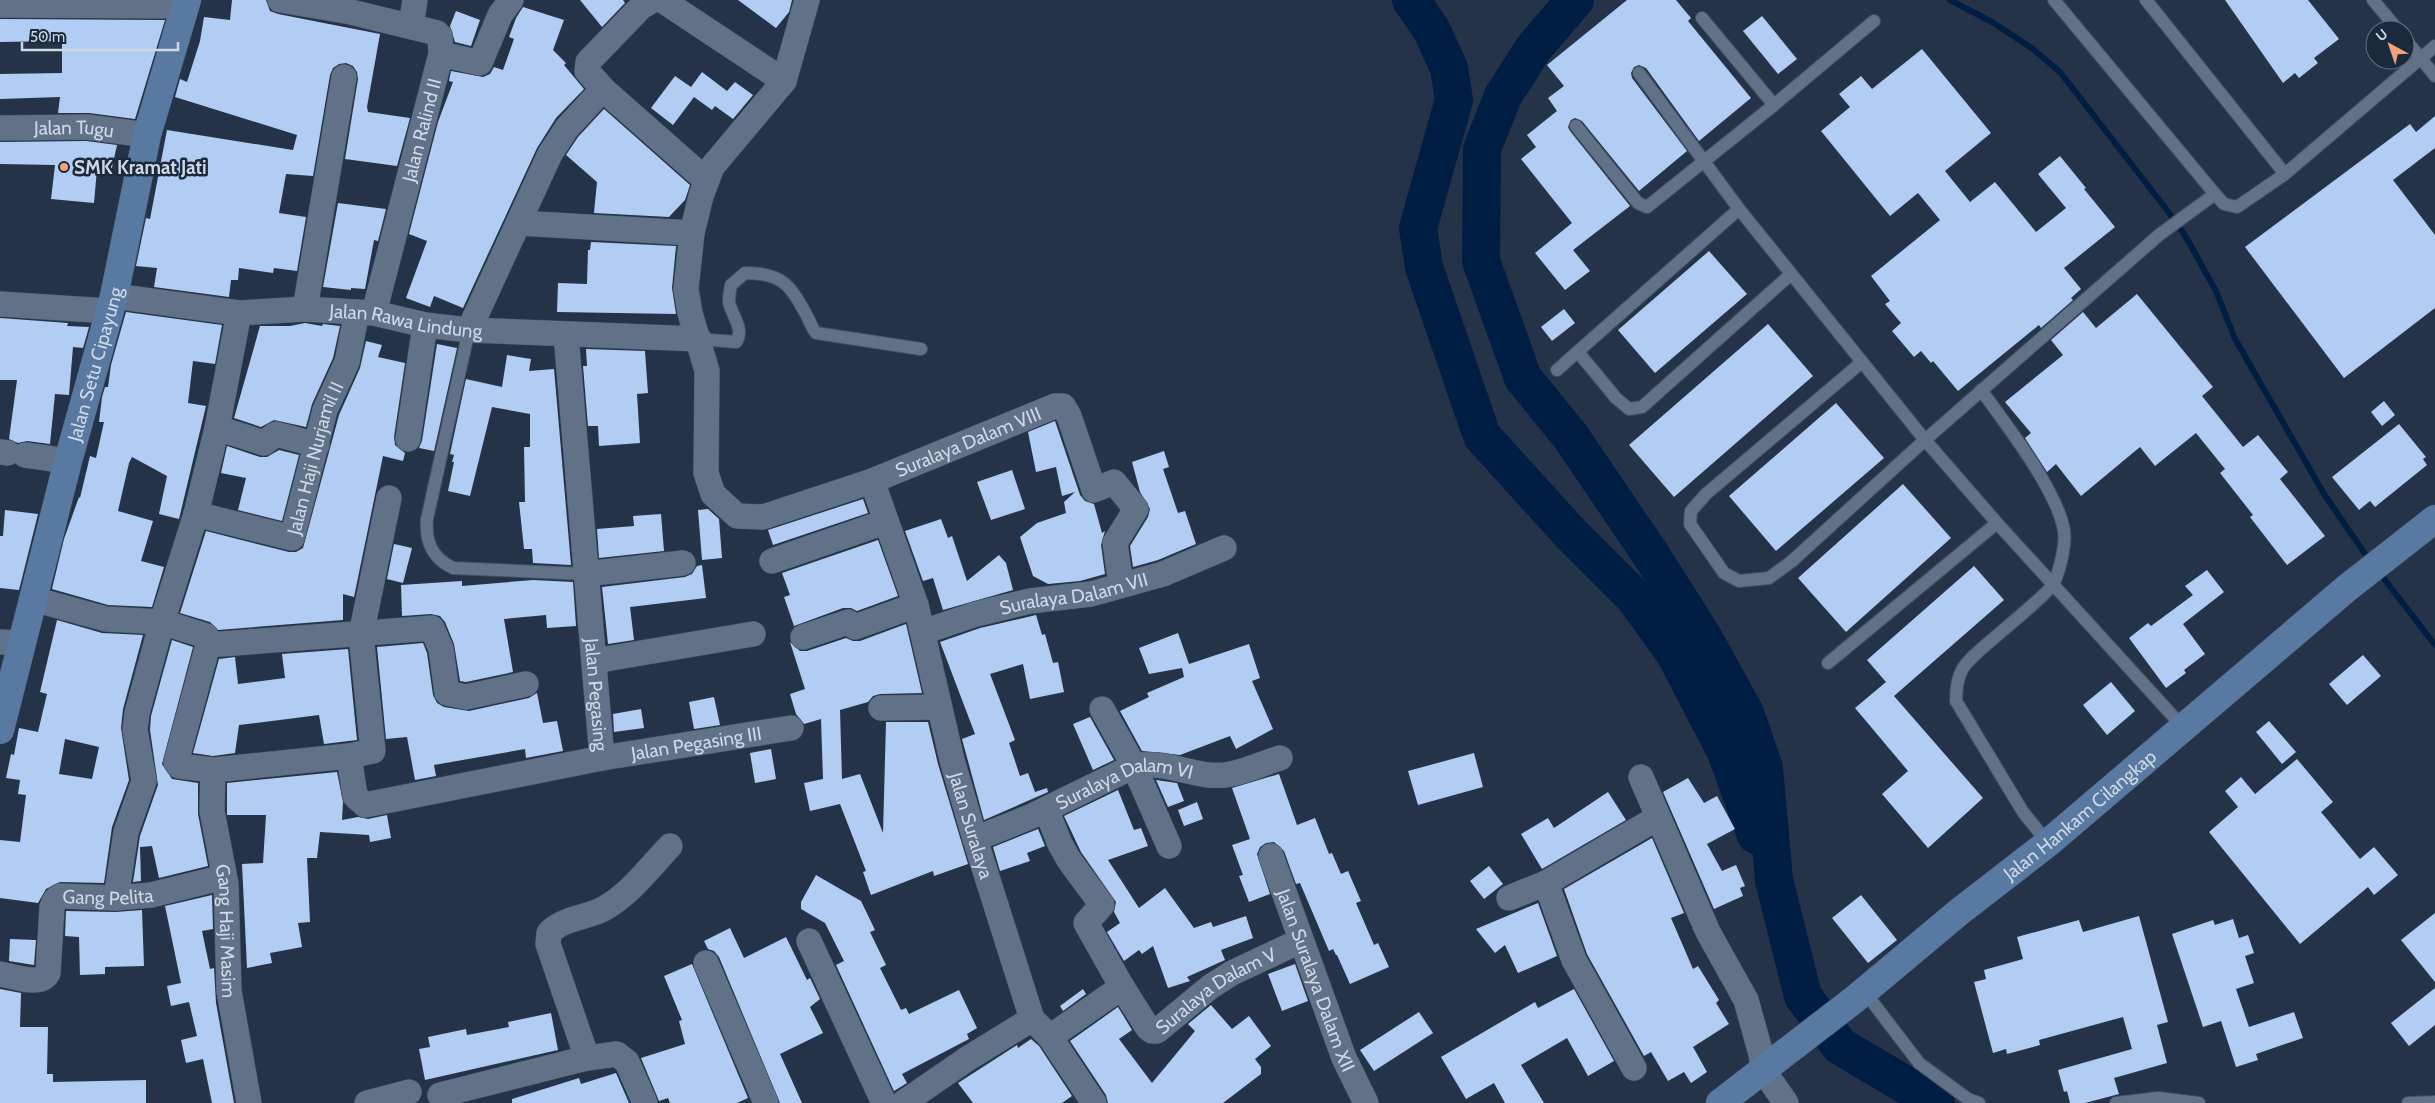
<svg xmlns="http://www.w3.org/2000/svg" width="2435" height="1103" viewBox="0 0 2435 1103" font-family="Cabin,sans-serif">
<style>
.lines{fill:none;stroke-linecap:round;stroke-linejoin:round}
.stream{stroke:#001e44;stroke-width:6}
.river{stroke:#001e44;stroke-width:38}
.building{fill:#b1cdf3;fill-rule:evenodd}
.lane-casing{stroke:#434f60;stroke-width:14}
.street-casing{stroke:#434f60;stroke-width:26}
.secondary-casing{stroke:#434f60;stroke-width:29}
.lane{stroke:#617288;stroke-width:12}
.street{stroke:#617288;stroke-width:25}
.secondary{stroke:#5879a2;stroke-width:28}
.poi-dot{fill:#f1a17c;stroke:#1b293c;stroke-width:2}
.labels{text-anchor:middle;stroke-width:5;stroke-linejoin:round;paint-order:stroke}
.street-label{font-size:19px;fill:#cfd9e6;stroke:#1b293c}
.poi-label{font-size:19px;font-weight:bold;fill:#cfd9e6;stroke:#1b293c;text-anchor:start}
</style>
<rect width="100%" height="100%" fill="#243347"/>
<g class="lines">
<g class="stream">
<polyline points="1950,0 1992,22 2033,49 2060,72 2167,210 2186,237 2216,291 2235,339 2324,494 2370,561"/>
<polyline points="2378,571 2435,645"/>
</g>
<g class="river">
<polyline points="1411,0 1431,29 1449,68 1454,100 1418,228 1424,267 1482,436 1570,533 1634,597 1674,652 1726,752 1756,835"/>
<polyline points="1575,0 1533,49 1503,96 1482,149 1481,261 1523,378 1571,437 1651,555 1703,637 1745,713 1764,768 1774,880 1803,996 1840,1046 1936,1103"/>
</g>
</g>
<g class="building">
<polygon points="232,0 266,0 270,11 278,14 380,34 367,107 368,112 410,118 397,166 345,159 358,79 357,72 353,66 346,63 339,64 333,68 330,75 313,176 286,174 279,213 306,217 297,271 274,268 273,273 239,268 238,280 231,280 229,297 154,287 157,268 136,266 146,218 150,219 167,130 293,150 297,135 175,97 180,79 187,82 200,41 204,17 230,20"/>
<polygon points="580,0 623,0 625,3 602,27"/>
<polygon points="738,0 792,0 789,12 776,28"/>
<polygon points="1627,0 1676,0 1691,18 1688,21 1751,98 1699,141 1646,68 1639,65 1634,67 1631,73 1632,78 1687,151 1639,191 1582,121 1575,118 1571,120 1568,127 1570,131 1630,206 1573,250 1590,271 1565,290 1535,253 1572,223 1521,159 1536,147 1527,135 1557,111 1548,98 1564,86 1547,65"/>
<polygon points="2225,0 2308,0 2339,39 2314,58 2318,63 2299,78 2295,73 2283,83"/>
<polygon points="523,7 564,20 553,50 566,63 564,65 584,89 556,118 537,148 463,308 434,296 430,307 406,298 427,241 409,234 438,122 453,82 449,81 451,71 483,77 490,74 494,67 503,70 514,39 509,37 516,18"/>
<polygon points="456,11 480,20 471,46 455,42 450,26"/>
<polygon points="1762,16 1797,59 1778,74 1743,31"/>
<polygon points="0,19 165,20 135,119 89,113 58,113 60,97 0,99 0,74 62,73 62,41 0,42"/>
<polygon points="1922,49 1991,133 1945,171 1970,202 1995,182 2036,232 2066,208 2038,174 2060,156 2086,188 2084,189 2115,227 2064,268 2081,289 2071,298 2073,300 2041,328 2039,325 1958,391 1933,361 1931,363 1921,351 1914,357 1892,331 1901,323 1885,304 1890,301 1871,276 1940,220 1918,193 1890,216 1821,131 1850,107 1839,94 1861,76 1872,89"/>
<polygon points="702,72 727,91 735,82 753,95 733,119 715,106 712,110 694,97 673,125 651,108 675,76 691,87"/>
<polygon points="604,109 690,185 685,200 669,217 594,213 597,182 566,155 578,137"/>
<polygon points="2435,116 2435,148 2393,180 2435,235 2435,308 2344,378 2245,247 2410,124 2416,132"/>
<polygon points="86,141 117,145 111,172 97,169 94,203 51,199 55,165 0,164 0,142"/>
<polygon points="338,203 386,209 378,241 374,240 365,289 351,288 351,290 323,287"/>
<polygon points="591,242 676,246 672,288 676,314 557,312 558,283 587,284 588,250 590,250"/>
<polygon points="1709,251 1747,294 1655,373 1618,330"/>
<polygon points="2137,294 2213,387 2202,396 2243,447 2258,435 2288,472 2280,479 2325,536 2287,565 2250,517 2253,515 2220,473 2225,469 2196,433 2155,466 2140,447 2081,496 2056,464 2047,472 2025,438 2031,433 2005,402 2063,355 2051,340 2083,312 2096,328"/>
<polygon points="1564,309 1575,323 1552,341 1541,327"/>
<polygon points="126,312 222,325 215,364 193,361 188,403 206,406 179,519 159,514 167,476 132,457 129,463 118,511 153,521 141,561 164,567 152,607 108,605 52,589 64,539 79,497 80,498 90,456 96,458 104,422 99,422 102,397 105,387 108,387 111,365"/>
<polygon points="0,318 68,323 67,326 89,327 83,348 73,347 69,395 55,394 50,444 27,441 18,443 9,439 17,380 0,380"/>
<polygon points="305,323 322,326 323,324 340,326 333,358 312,404 306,427 274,420 261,427 234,418 260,326 290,326"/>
<polygon points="1768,324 1813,376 1674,497 1629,445"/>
<polygon points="366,341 382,345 378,357 405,363 394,437 395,445 405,453 403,461 383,456 354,597 343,594 343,620 218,630 210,622 180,613 206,531 289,552 296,552 303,548 339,415 360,368"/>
<polygon points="437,344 457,348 434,451 419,448 422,441"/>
<polygon points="586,349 645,351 648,393 637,394 640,443 599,446 598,426 588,426 583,366 587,366"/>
<polygon points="507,355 531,359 529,371 554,369 571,565 533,563 532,549 524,549 519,502 525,502 524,447 530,447 530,414 492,407 470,496 448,491 454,462 452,462 454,455 450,454 466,379 502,387"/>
<polygon points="2384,401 2395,415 2382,426 2371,412"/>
<polygon points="1836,403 1884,458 1776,551 1729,496"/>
<polygon points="1055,421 1080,495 1085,501 1094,504 1102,533 1105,531 1101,545 1105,574 1080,581 1048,584 1033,576 1020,537 1037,523 1066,513 1064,502 1075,492 1062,496 1056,467 1036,472 1028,432"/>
<polygon points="2399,424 2426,457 2423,459 2427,465 2375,507 2370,501 2359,510 2332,477"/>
<polygon points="227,446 260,457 267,457 279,450 299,455 282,521 238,510 246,478 221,473"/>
<polygon points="1164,451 1169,467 1163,469 1178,513 1185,511 1196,544 1158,560 1133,567 1130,546 1148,517 1150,509 1140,492 1132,462"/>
<polygon points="1012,470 1025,509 991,520 977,482"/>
<polygon points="1903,484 1951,538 1846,632 1798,578"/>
<polygon points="863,499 868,513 773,545 768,530"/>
<polygon points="708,509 719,519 722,558 702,560 698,510"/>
<polygon points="5,510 38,514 19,590 0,588 0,536 3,536"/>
<polygon points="661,514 664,551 599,558 597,529 634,526 633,516"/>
<polygon points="941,519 948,538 952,536 967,581 999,555 1006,563 1013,590 943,610 933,578 923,581 905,531"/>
<polygon points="878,540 898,596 857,611 851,608 843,608 794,626 784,597 790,595 782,573"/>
<polygon points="394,544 412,548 403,583 387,579"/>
<polygon points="702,565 706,598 630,607 634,640 608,644 602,587 685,577 692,574 697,566"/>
<polygon points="1974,566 2004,600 1894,696 1983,798 1928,848 1882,794 1908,771 1855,708 1886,682 1867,660"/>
<polygon points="2207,570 2224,592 2183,624 2205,654 2184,670 2186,673 2166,688 2129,638 2148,623 2151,626 2193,595 2185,586"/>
<polygon points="533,580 573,582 576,626 547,628 546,615 504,619 513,672 466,682 460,681 454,644 445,622 440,616 431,614 402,616 401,585 462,581 462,586"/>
<polygon points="1036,615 1042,635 1045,634 1053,663 1058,662 1064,692 1030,699 1023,664 990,674 1015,740 1009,743 1020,776 1028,773 1035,792 1047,788 1048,792 984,820 962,739 975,734 940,642 980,628"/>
<path d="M 57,620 L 102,633 L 143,635 L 123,709 L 121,728 L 129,780 L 112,827 L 104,883 L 60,882 L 46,889 L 38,903 L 0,898 L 0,840 L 20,842 L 26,795 L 18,794 L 20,780 L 6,778 L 11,754 L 14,755 L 19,728 L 38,732 L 47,694 L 40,692 ZM 65,739 L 99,747 L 92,779 L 59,774 Z"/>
<polygon points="906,624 922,693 880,694 873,696 868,702 840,710 842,779 860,774 883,833 886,722 928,722 938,764 968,864 934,876 933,871 871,895 863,872 866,871 840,804 810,811 804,783 823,779 821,719 804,724 796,714 790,694 805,689 790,642 800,651 807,651 846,638 853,641 860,641"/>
<polygon points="1178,633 1189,664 1249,644 1260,678 1252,681 1273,729 1236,749 1230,736 1180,755 1142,751 1120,711 1149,697 1147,693 1184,677 1182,668 1149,674 1139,648"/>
<polygon points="172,640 193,647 162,764 172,779 198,783 198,814 208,866 159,878 152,846 140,847 141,881 133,882 140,836 158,785 150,730 151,716"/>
<polygon points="423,643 427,653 433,695 437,703 444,707 469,711 529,698 537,693 543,723 557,721 563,751 526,758 525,749 434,765 436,776 415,780 407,737 386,739 377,647"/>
<polygon points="348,649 357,740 324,744 319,715 239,725 235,753 213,756 193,753 219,659 235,657 238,684 285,678 282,654"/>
<polygon points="2363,655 2381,676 2347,705 2329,684"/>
<polygon points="2111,682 2135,711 2107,735 2083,705"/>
<polygon points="714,697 720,725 694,729 689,702"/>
<polygon points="641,709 644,728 614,732 613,714"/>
<polygon points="1090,717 1114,760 1093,770 1073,724"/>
<polygon points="2269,721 2296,752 2282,764 2256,732"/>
<polygon points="771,749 776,779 755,783 750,753"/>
<polygon points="1474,753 1483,787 1418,805 1408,771"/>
<polygon points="2297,759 2333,802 2321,812 2360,859 2374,847 2398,875 2374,895 2368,887 2300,944 2209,832 2238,807 2225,791 2241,777 2255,794"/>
<polygon points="337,772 343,802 342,820 358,817 368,819 387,815 391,838 370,842 369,835 320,832 317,858 307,858 310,922 298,923 302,947 270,953 272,963 247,968 242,864 263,863 266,815 227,815 227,783"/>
<polygon points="1279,774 1297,825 1315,818 1329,854 1332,853 1341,874 1348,871 1361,901 1356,903 1374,945 1378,943 1389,967 1350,984 1337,955 1336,955 1333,949 1329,951 1300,883 1296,884 1284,851 1274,842 1266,843 1260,847 1257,854 1270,894 1249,902 1239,876 1243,875 1232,845 1250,839 1232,788"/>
<polygon points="1688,778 1704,803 1717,796 1735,829 1707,844 1722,871 1736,865 1745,886 1740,888 1743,896 1714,909 1663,792"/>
<polygon points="1156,780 1177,783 1184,801 1168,807"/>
<polygon points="1118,790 1134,830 1141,828 1148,846 1108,860 1139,908 1165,888 1194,928 1211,922 1213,927 1246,916 1253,938 1221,950 1225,960 1187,977 1190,981 1168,988 1153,946 1142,954 1139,950 1124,961 1107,932 1120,923 1114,912 1116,902 1081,852 1064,816"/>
<polygon points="1608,792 1626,820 1542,869 1521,834 1548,818 1554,828"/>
<polygon points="1197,802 1203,819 1184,826 1178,810"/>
<polygon points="1038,829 1045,846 1027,853 1030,861 1000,871 993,847"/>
<polygon points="1652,838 1684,913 1671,918 1693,969 1698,966 1719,1000 1716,1003 1729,1024 1693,1047 1707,1072 1691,1083 1684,1072 1668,1081 1651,1052 1644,1056 1587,954 1564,889"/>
<polygon points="1489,866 1503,884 1484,899 1470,881"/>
<polygon points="816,875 861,901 875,930 870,932 886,965 880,968 901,1010 906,1008 909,1014 959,990 977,1028 967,1034 969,1039 902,1074 907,1083 894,1091 836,965 844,961 825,923 801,909 801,902"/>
<polygon points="212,895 213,929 202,931 210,969 214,968 216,1003 234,1103 212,1103 203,1059 186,1063 181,1040 197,1036 189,1002 171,1006 167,986 181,983 165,906"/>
<polygon points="1861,895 1897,940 1868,963 1832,918"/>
<polygon points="1538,903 1557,956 1518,973 1505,945 1495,953 1476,929"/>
<polygon points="142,910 144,966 105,967 105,974 80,975 79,937 65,936 66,911 116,912"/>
<polygon points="2435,913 2435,982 2401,940"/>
<polygon points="2139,916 2168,1022 2157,1025 2167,1063 2114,1078 2119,1094 2085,1103 2070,1103 2067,1091 2064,1092 2058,1070 2132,1049 2123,1017 2039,1040 2040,1045 2007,1054 2006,1049 1993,1053 1974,982 1986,979 1984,970 2023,959 2017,937 2079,920 2083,932"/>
<polygon points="2233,919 2239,938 2248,935 2254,953 2245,956 2254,983 2236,989 2249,1027 2294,1012 2303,1038 2256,1054 2258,1060 2236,1067 2221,1021 2203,1027 2172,934 2213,920 2215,925"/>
<polygon points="730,928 744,958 786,937 807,980 810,978 820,999 810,1007 823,1033 780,1054 802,1103 780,1103 719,957 714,951 708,949 704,941"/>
<polygon points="10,939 36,940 34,965 9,961"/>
<polygon points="692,964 748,1098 737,1103 670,1103 668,1098 659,1101 641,1058 685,1044 679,1021 682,1020 664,976"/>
<polygon points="1295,964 1308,1001 1282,1011 1268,974"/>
<polygon points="2435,988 2435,1025 2409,1046 2391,1023"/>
<polygon points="0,989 21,993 20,1027 48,1027 47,1074 53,1074 53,1082 146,1080 146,1103 0,1103"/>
<polygon points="1083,989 1086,994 1063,1011 1060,1006"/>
<polygon points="1574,989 1614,1061 1588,1076 1567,1038 1521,1065 1544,1103 1505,1103 1494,1083 1466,1099 1441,1057 1535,1002 1538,1008"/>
<polygon points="1211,1005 1232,1029 1249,1016 1271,1046 1255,1059 1261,1067 1261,1074 1223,1103 1108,1103 1106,1095 1070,1041 1118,1007 1132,1030 1119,1039 1152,1083 1195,1031 1188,1024"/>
<polygon points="1419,1012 1433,1033 1374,1071 1360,1050"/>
<polygon points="551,1013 558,1050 425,1080 419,1049 430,1047 428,1037 466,1029 467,1035 509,1027 508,1022"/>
<polygon points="1031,1039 1039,1046 1072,1096 1062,1103 973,1103 958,1083 1017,1045 1018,1048"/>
<polygon points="616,1073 629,1103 512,1103 512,1099 579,1078 581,1084"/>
</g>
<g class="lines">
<g class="lane-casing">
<g id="lane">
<polyline points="2054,0 2215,194"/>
<polyline points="2146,0 2285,174"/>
<polyline points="2373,0 2398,30"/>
<polyline points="2405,39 2435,76"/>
<polyline points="1639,73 1739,209"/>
<polyline points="1774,105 1874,21"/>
<polyline points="1576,126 1638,203 1647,207 1774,105 1702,18"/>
<path d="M 469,330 L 427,519 C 425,542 432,558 453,568 L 585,574"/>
<path d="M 699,339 L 736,342 C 745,329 731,314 729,302 C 729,296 730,290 731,285 L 745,273 C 783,273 790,285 807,316 C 810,322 812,328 816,333 L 921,349"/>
<polyline points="1578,352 1616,398 1629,409 1642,407 1790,275"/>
<polyline points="1862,362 1706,494 1691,511 1690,524 1724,573 1739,581 1769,578 1792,561 1925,440 1997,523 2182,726"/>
<polyline points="1557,370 1739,209 1925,440 2159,235 2215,194 2224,204 2237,207 2285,174 2435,46"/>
<path d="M 1981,390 C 2005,423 2058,491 2064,531 C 2066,545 2060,569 2054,583 C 2050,592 1998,634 1987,644 C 1964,664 1956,670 1956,701 L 2023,812 L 2048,843"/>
<polyline points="1828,663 1997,523"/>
<polyline points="1864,991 1919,1063 1968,1099 1979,1103"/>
<polyline points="2116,1103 2158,1098 2199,1103"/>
<polyline points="2408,1103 2435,1102"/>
</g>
</g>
<g class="street-casing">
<g id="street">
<polyline points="280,0 351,12 437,33 440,36 441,54"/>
<polyline points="653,0 641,7 588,62 587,71 605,91 706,180"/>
<polyline points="662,0 784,81"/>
<path id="s1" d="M 807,0 L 784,81 L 712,167 L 701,196 L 692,233 L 686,289 L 690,313 L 707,371 L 706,473 L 713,494 L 737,516 L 763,517 L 872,481 L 1055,406 L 1063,406 L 1069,416 L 1094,490 L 1114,482 L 1136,509 L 1115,543 L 1121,585"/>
<polyline points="0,5 185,6"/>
<polyline points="411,26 415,0"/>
<path id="s2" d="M 0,128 L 87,127 L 147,135"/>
<polyline points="519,223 692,233"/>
<path id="s3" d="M 114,296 L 239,313 L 305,309 L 374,313 L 425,325 L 469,330 L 699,339"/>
<polyline points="0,304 108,311"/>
<polyline points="305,309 344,77"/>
<path id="s4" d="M 374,313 L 441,54 L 480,63 L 500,15 L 511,0"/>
<polyline points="469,330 550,154 567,128 603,89"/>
<path id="s5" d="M 566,335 L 602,758"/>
<polyline points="217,428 264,443 276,434 317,445"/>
<polyline points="408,439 425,325"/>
<polyline points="0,452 8,453"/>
<polyline points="25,455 68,461"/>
<path id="s6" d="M 872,481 L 916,605 L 952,760 L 975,839 L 1032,1019 L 1050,1037 L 1094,1103"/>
<path id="s7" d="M 196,514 L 292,538 L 325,410 L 347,362 L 357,312"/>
<polyline points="772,561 885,522"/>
<polyline points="585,574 683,563"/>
<path id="s8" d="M 33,599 L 106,619 L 162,622 L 206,636 L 208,645 L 176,762 L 179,766 L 213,770 L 212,811 L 226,884 L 229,991 L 249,1103"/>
<path id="s9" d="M 923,632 L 976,614 L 1030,601 L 1091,594 L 1163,574 L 1224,548"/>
<polyline points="803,637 848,622 855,627 916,605"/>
<polyline points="0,642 22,643"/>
<polyline points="208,645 432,628 441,649 447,693 466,697 526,684"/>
<polyline points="594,661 753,634"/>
<polyline points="881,708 939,707"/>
<polyline points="1102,709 1134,766 1169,846"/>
<path id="s10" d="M 349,756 L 355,796 L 365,805 L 602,758 L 791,728"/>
<polyline points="213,770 349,756 373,751 361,635 389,498"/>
<polyline points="1641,777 1708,932 1746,1000 1761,1054 1763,1070 1786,1103"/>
<polyline points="1046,809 1060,844 1069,860 1102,905 1086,923 1122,987"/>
<path id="s11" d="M 975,839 L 1032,816 L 1134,766 C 1169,760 1193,778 1225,775 C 1243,773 1263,763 1280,758"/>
<path id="s12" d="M 1271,856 L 1344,1058 L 1366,1103"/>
<polyline points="1546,883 1574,960 1634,1068"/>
<polyline points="116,898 126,832 144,781 135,730 137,713 162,622 196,514 217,428 239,313"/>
<polyline points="1509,898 1546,883 1657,818"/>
<polyline points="809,941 884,1103"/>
<polyline points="706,963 766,1103"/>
<path id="s13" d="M 0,974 C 14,976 40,987 48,973 L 52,907 L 55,900 L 60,896 L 116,898 L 151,895 L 224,877"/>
<path id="s14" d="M 1050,1037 L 1122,987 L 1148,1028 L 1152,1031 L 1157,1031 L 1210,987 L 1232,973 L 1300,941"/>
<path d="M 587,1058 L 548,944 L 549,933 C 562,918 588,918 605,908 C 630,894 650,867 670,846"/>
<polyline points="440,1095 587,1058 617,1054 627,1062 645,1103"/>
<polyline points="367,1103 409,1092"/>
<polyline points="903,1103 967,1059 1032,1019"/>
</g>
</g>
<g class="secondary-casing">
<g id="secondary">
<path id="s15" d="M 0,730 L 68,461 L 114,296 L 147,135 L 187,0"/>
<path id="s16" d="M 1720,1103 L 1855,999 L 1959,912 L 2048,843 L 2347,588 L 2435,519"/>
</g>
</g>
<use href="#lane" class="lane"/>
<use href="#street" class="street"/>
<use href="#secondary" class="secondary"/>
</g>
<circle class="poi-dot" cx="64" cy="167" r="5"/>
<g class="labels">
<g class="street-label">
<text dy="7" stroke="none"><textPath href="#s2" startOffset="74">Jalan Tugu</textPath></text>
<text dy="7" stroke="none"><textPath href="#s4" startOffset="189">Jalan Ralind II</textPath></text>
<text dy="7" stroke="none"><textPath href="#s3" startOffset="294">Jalan Rawa Lindung</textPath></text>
<text dy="7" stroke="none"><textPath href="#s15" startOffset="378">Jalan Setu Cipayung</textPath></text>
<text dy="7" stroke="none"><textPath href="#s1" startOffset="808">Suralaya Dalam VIII</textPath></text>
<text dy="7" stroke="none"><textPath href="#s7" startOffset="182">Jalan Haji Nurjamil II</textPath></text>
<text dy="7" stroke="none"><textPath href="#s9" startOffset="156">Suralaya Dalam VII</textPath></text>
<text dy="7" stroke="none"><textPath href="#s5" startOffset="361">Jalan Pegasing</textPath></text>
<text dy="7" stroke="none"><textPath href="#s10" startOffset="391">Jalan Pegasing III</textPath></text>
<text dy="7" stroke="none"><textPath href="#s11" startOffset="162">Suralaya Dalam VI</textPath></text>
<text dy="7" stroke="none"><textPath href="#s16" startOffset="461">Jalan Hankam Cilangkap</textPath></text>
<text dy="7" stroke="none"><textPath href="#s6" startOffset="359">Jalan Suralaya</textPath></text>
<text dy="7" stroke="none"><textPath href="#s13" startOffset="179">Gang Pelita</textPath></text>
<text dy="7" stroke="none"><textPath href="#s8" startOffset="510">Gang Haji Masim</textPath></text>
<text dy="7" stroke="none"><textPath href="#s12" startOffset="132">Jalan Suralaya Dalam XII</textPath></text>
<text dy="7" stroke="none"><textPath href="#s14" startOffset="218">Suralaya Dalam V</textPath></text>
</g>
<g class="poi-label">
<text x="74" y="174">SMK Kramat Jati</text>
</g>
</g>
<g transform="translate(2390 45) rotate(320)"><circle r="24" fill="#1b293c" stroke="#636f80"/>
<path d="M0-4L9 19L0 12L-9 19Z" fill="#f1a17c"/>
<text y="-8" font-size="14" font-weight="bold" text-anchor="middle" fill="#cfd9e6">U</text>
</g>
<path d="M22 42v8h156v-8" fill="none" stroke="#cfd9e6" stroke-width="2.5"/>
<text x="30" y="42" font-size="15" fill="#cfd9e6" stroke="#1b293c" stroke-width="4" paint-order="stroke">50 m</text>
</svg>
